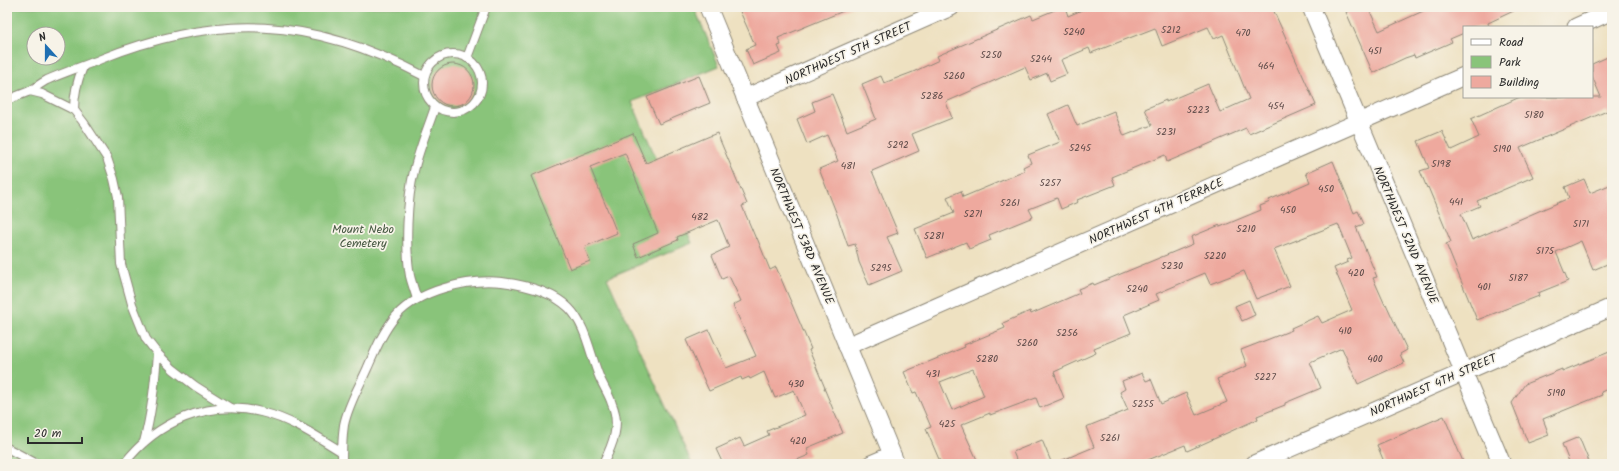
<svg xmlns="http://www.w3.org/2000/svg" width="1619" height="471" viewBox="0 0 1619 471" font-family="Kalam,sans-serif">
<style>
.green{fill:#89c47a;stroke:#5a7852;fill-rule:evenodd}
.building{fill:#eea99e;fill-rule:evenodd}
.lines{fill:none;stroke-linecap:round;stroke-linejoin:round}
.service-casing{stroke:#8c8676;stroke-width:10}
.minor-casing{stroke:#8c8676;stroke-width:19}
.service{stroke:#fff;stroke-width:8}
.minor{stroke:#fff;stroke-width:17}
.labels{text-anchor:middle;stroke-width:3.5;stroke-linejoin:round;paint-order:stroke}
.number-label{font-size:10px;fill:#5c4a48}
.street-label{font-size:12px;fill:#2b2b2b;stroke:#f7f3e8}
.park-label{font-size:12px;fill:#475943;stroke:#f7f3e8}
</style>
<rect width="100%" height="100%" fill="#f7f3e8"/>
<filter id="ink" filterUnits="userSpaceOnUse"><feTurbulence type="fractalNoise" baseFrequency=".025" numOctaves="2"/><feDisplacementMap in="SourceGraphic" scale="8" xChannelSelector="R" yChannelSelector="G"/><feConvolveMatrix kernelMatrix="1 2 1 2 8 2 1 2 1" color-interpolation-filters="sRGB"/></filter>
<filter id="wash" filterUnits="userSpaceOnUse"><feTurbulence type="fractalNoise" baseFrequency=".012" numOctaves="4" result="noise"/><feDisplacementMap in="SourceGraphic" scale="16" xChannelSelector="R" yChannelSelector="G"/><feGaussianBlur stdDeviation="0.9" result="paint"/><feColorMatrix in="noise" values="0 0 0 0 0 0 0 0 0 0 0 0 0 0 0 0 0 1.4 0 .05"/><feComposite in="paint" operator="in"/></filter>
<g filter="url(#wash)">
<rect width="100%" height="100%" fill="#eee1c1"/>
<path class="green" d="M 18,7 L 694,7 L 719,66 L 632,102 L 692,243 L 607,278 L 692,464 L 7,464 L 7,12 ZM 34,34 L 58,34 L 58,58 L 34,58 Z"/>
<g id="blocks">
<g class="building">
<polygon points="738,7 853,7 778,38 781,45 778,46 781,53 753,65 746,49 755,45"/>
<polygon points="1062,7 1065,7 1068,16 1089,7 1272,7 1316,105 1249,134 1246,128 1167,162 1165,155 1112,177 1115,185 1077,200 1078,202 1061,209 1057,198 1029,209 1033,217 989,235 991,240 969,249 966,242 927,258 915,229 954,213 947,197 961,191 963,197 1025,171 1023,167 1031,163 1028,155 1060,142 1048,114 1068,105 1077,126 1114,111 1124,136 1152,125 1145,109 1166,100 1166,102 1208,84 1220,112 1249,99 1223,35 1214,39 1208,27 1162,46 1155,28 1091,53 1089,48 1061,60 1067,74 1050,81 1047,73 1031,80 1025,67 946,102 952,118 912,134 919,151 872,171 898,233 887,237 902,271 869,285 859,262 855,244 848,246 836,212 819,169 838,161 827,135 807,144 797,119 815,111 812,102 832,94 847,131 876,119 862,84 881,76 884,83 913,72 939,60 937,56 1031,15 1033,19"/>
<polygon points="1357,7 1368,7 1379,31 1432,7 1522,7 1488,23 1489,27 1464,27 1464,33 1450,39 1452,42 1415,58 1414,55 1405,58 1373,73 1346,12"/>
<polygon points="1612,55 1612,121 1607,111 1520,148 1533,177 1477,201 1480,206 1461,214 1472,240 1569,198 1565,187 1584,179 1590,193 1612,184 1612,262 1593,270 1581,241 1556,252 1568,281 1538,293 1539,296 1477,320 1446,244 1451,242 1428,187 1427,188 1420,171 1429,168 1418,141 1442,131 1451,150 1479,137 1471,119 1520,97 1601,97 1592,76 1592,64"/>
<circle cx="453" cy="85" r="21"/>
<polygon points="699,76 710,103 659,124 647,97"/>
<polygon points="633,133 646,163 717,133 747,204 742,206 756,239 757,238 770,270 776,267 811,349 809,350 825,388 824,388 843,433 807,448 809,455 787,464 723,464 716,449 740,438 744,446 769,435 767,431 805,415 794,390 775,398 764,372 750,379 749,377 742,380 741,377 709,391 686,340 709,330 726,368 756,356 733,305 741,301 729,276 722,279 712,255 729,247 718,220 677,237 678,240 638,257 633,244 658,233 625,153 590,167 617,233 584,247 590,261 570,269 531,176"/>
<path d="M 1333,161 L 1354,213 L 1358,211 L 1364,224 L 1356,227 L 1377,277 L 1373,278 L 1385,305 L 1386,304 L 1407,350 L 1400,354 L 1404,363 L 1358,384 L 1342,348 L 1310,362 L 1321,388 L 1285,403 L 1285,405 L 1257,416 L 1258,419 L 1187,451 L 1185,445 L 1138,464 L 1053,464 L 1094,447 L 1086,427 L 1128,410 L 1120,392 L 1125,389 L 1122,381 L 1142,373 L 1146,381 L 1151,379 L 1161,404 L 1186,393 L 1196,415 L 1227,402 L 1217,379 L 1247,366 L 1241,350 L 1292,330 L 1291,328 L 1318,316 L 1322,323 L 1352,310 L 1334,268 L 1348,262 L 1347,260 L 1352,258 L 1338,224 L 1274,249 L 1290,286 L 1256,299 L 1244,271 L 1210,284 L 1205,273 L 1156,294 L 1159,300 L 1124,315 L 1131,333 L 1094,348 L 1096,353 L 1054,372 L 1064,398 L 1040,408 L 1036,398 L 990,415 L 990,413 L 961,425 L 979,464 L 941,464 L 926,429 L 931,427 L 916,392 L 913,393 L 904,372 L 965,347 L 964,345 L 1005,328 L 1003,323 L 1030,311 L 1031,314 L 1080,293 L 1078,289 L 1093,283 L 1094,285 L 1193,244 L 1191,237 L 1220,225 L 1220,227 L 1261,210 L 1260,206 L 1270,202 L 1269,200 L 1310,182 L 1306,173 ZM 973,369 L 984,396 L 952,410 L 940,382 Z"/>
<polygon points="1249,300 1255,315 1242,321 1235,306"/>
<polygon points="1612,351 1612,387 1601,392 1602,395 1543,419 1549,435 1528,443 1512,403 1525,384 1562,369 1562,371"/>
<polygon points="1444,416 1464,464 1385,464 1377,445"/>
<polygon points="1579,437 1590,464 1570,464 1562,444"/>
<polygon points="1042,440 1052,464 1018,464 1013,452"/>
</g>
</g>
</g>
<g filter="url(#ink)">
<use href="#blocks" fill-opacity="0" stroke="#8c8676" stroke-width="1"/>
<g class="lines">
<g class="service-casing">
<g id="service">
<circle cx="453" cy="83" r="29"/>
<polyline points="467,58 486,7"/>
<path d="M 30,91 C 35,88 41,83 47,80 C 65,72 84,66 101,59 C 219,12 312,17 424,76"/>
<polyline points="7,100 30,91 42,94 74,110 84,123 107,158 114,179 118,197 121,264 132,304 146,339 157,353 173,369 195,386 230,408"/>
<path d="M 74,110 C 74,94 77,81 83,67"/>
<path d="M 417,299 C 415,292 412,284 410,276 C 405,248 407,199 414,171 C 419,149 428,128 435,107"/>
<path d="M 144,442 C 152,412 155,384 157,353"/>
<polyline points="7,448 37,464"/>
<path d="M 124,464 C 156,422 208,399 261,412 C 291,419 316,436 342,452"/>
<path d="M 342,464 C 342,451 342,438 344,425 C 348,405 359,387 367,369 C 375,351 383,331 396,316 C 419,290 469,278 502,282 C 525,285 552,291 569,308 C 586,325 590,354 599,376 C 603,386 609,394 612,404 C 621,425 613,444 603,464"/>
</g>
</g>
<g class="minor-casing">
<g id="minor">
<polyline points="708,7 896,464"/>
<polyline points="1311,7 1502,464"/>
<polyline points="1576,27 1612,11"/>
<polyline points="745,98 951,7"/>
<polyline points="847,346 1464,76"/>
<polyline points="871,464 892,455"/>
<polyline points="1254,464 1612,307"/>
</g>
</g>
<use href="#service" class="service"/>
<use href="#minor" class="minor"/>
</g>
</g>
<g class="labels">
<g class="number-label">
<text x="1171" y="33">5212</text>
<text x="1074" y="35">5240</text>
<text x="1243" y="36">470</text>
<text x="1375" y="54">451</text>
<text x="991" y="58">5250</text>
<text x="1041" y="62">5244</text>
<text x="1266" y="69">464</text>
<text x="954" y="79">5260</text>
<text x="932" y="99">5286</text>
<text x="1276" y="109">454</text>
<text x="1198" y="113">5223</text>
<text x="1534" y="118">5180</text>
<text x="1166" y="135">5231</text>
<text x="898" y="148">5292</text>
<text x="1080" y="151">5245</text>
<text x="1502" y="152">5190</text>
<text x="1441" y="167">5198</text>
<text x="848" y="169">481</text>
<text x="1050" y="186">5257</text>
<text x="1326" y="192">450</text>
<text x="1456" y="205">441</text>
<text x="1010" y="206">5261</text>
<text x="1288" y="213">450</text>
<text x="973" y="217">5271</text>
<text x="700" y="220">482</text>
<text x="1581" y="227">5171</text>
<text x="1246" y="232">5210</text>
<text x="934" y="239">5281</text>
<text x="1545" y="254">5175</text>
<text x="1215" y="259">5220</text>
<text x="1172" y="269">5230</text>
<text x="881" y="271">5295</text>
<text x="1356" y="276">420</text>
<text x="1518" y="281">5187</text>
<text x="1484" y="290">401</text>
<text x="1137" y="292">5240</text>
<text x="1345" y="334">410</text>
<text x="1067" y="336">5256</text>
<text x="1027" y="346">5260</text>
<text x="987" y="362">5280</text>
<text x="1375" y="362">400</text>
<text x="933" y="377">431</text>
<text x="1265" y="380">5227</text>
<text x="796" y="387">430</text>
<text x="1556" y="396">5190</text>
<text x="1143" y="407">5255</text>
<text x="947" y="427">425</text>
<text x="1110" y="441">5261</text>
<text x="798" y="444">420</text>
</g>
<g class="street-label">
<text transform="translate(848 53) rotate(-24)" y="4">NORTHWEST 5TH STREET</text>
<text transform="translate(1156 211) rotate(-24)" y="4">NORTHWEST 4TH TERRACE</text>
<text transform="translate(1406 235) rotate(67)" y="4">NORTHWEST 52ND AVENUE</text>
<text transform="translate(802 236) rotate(67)" y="4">NORTHWEST 53RD AVENUE</text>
<text transform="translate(1433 385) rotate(-24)" y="4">NORTHWEST 4TH STREET</text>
</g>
<g class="park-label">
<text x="363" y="233">Mount Nebo<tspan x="363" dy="14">Cemetery</tspan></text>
</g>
</g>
<rect width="1619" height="471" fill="none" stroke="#f7f3e8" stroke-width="24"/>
<rect x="1463" y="26" width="130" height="72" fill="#f7f3e8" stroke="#a5a39c"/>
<rect x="1471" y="39" width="20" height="6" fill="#ffffff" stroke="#a5a39c"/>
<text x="1499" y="46" font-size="12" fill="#2b2b2b">Road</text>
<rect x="1471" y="56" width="20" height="12" fill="#89c47a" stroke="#a5a39c"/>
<text x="1499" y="66" font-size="12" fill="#2b2b2b">Park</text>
<rect x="1471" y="76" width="20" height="12" fill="#eea99e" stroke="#a5a39c"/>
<text x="1499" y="86" font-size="12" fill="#2b2b2b">Building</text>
<g transform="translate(46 46) rotate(339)"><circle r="19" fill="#f7f3e8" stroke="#a5a39c"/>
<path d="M0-3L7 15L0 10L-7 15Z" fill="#1f6fb2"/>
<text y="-6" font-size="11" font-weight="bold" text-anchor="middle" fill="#2b2b2b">N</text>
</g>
<path d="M28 437v6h54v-6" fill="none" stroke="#2b2b2b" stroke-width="2"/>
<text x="34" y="437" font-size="12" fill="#2b2b2b" stroke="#f7f3e8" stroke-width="3" paint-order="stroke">20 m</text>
</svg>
